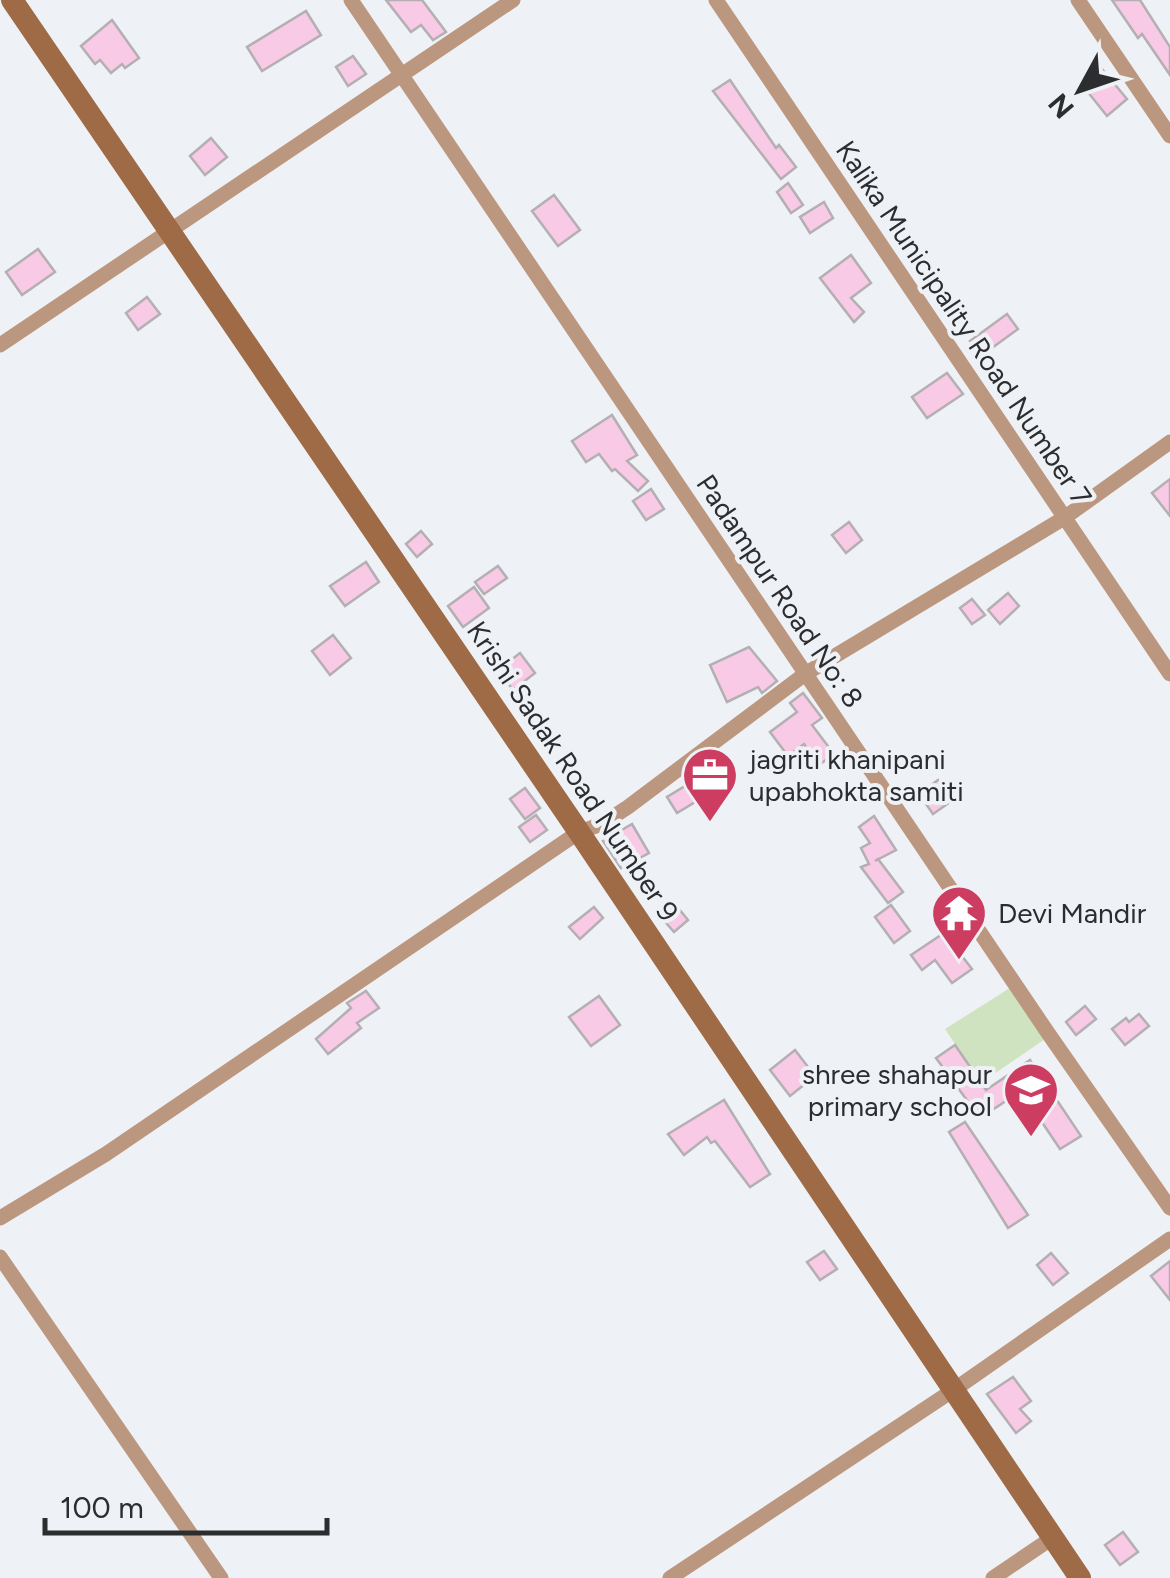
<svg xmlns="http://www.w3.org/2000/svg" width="1170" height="1578" viewBox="0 0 1170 1578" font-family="Figtree,sans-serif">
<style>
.green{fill:#cfe3c1}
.building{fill:#f9cae5;stroke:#b4afb2;stroke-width:2.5}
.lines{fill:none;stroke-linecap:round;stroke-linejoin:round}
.street{stroke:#bc977f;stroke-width:15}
.secondary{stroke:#9f6b47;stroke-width:22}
.labels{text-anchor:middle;stroke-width:8;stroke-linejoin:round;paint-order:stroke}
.street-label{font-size:28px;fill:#2c2d2f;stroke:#eef1f5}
.poi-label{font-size:28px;fill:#2c2d2f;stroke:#eef1f5;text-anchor:start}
</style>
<rect width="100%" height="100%" fill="#eef1f5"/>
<polygon class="green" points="1013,986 1048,1037 981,1083 945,1029"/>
<g class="building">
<polygon points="386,0 422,0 446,32 433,40 421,25 411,32"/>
<polygon points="1112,0 1140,0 1170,47 1170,75 1142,34 1138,38"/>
<polygon points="306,11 321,35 262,71 247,47"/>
<polygon points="112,20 139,58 125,68 122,64 111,73 100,60 95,64 81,46"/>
<polygon points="353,56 366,74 348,86 336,67"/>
<polygon points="1102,69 1127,99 1107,116 1083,86"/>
<polygon points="730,80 776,148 779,145 796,167 781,179 713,91"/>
<polygon points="211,138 227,157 205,175 190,156"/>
<polygon points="788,183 803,205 791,213 777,192"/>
<polygon points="554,195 580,230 558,246 532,211"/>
<polygon points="824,202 833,218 810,233 800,217"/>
<polygon points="38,249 55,272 22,295 6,272"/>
<polygon points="851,255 871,283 851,298 864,312 854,322 820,278"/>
<polygon points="147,297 160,314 138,330 126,313"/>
<polygon points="1007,314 1018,329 981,356 970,341"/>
<polygon points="947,373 963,394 927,418 912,397"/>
<polygon points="612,415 637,455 627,461 648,481 638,491 615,469 612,471 599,454 586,462 572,441"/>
<polygon points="1170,479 1170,516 1152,493"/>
<polygon points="651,489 664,509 646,520 633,501"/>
<polygon points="849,522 862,540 846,553 832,535"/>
<polygon points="421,531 432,544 417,557 406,544"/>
<polygon points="366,562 379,582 345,606 330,586"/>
<polygon points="498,566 507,578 484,594 475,582"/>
<polygon points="474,587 489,608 463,627 448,606"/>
<polygon points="1008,593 1019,606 1000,624 988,610"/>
<polygon points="972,599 985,615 972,624 960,608"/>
<polygon points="333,635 351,658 330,675 312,651"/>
<polygon points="749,647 777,681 762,693 758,687 727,702 710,665"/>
<polygon points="520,653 535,673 513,690 498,670"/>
<polygon points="803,693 822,718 812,725 834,754 819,765 804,744 788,756 770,732 797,712 790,703"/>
<polygon points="938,780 953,800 933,814 919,794"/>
<polygon points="690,783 700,799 677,813 667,797"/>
<polygon points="525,788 540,808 525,819 510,799"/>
<polygon points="536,815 547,830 530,842 519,827"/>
<polygon points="874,816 896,850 875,861 878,859 903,892 888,903 861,867 869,864 861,848 870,843 859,827"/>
<polygon points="632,824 649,853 621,868 603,841"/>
<polygon points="675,904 688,920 674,932 660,916"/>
<polygon points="891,905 910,931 894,943 875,917"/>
<polygon points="594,907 603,918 580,939 569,927"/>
<polygon points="944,933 972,969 952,983 935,960 922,970 911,955"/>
<polygon points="366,991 379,1008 357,1023 361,1028 328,1054 316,1039 351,1008 347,1003"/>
<polygon points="599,996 620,1025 591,1046 569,1017"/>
<polygon points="1085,1006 1096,1019 1076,1035 1066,1022"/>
<polygon points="1139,1014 1149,1026 1125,1045 1112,1029 1126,1018 1129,1022"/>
<polygon points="955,1045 986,1090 1030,1060 1081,1136 1060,1149 1021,1091 980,1118 936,1058"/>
<polygon points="795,1050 815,1076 790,1096 770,1070"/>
<polygon points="724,1100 770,1174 750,1187 715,1141 711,1143 707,1137 684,1155 668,1134"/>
<polygon points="965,1122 1028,1215 1008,1228 949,1132"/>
<polygon points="824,1251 837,1269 820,1280 807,1262"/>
<polygon points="1051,1253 1068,1273 1053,1285 1037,1265"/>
<polygon points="1170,1261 1170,1300 1151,1276"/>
<polygon points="1013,1377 1031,1401 1020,1409 1031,1421 1016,1433 987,1394"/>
<polygon points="1123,1532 1138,1552 1120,1565 1105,1545"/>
</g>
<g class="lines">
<g class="street">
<polyline points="351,0 1048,1033 1170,1208"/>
<polyline points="716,0 1170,674"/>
<polyline points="1078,0 1170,136"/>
<polyline points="0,345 513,0"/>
<polyline points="0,1218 106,1154 579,832 602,824 628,807 805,674 1064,518 1170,442"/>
<polyline points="0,1257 221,1578"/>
<polyline points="670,1578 955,1389 1170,1239"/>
<polyline points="993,1578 1052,1538"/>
</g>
<polyline class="secondary" points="12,0 579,832 1080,1578"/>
</g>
<defs>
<g id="office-pin" transform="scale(2.875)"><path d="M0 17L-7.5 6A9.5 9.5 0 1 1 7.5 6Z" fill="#cd3d61" stroke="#eef1f5"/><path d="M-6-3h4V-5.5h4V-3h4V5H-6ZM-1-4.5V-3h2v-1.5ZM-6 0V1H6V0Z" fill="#fff"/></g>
<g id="temple-pin" transform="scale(2.875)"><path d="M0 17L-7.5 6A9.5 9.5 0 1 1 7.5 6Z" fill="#cd3d61" stroke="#eef1f5"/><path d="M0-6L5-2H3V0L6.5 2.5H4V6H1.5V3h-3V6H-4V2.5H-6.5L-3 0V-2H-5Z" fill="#fff"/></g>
<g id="school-pin" transform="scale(2.875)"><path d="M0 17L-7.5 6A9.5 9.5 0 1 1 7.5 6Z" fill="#cd3d61" stroke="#eef1f5"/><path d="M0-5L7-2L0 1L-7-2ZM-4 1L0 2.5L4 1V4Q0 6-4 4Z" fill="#fff"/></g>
</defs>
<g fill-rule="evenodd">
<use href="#office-pin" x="710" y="775"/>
<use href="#temple-pin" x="959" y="913"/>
<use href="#school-pin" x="1031" y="1090"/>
</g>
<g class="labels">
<g class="street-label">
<text transform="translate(964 323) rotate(56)" y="10">Kalika Municipality Road Number 7</text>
<text transform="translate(780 591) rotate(56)" y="10">Padampur Road No: 8</text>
<text transform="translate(573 771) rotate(56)" y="10">Krishi Sadak Road Number 9</text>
</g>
<g class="poi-label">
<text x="749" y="769">jagriti khanipani<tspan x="749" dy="32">upabhokta samiti</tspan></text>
<text x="998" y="923">Devi Mandir</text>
<text x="992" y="1084" text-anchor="end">shree shahapur<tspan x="992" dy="32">primary school</tspan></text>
</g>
</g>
<g transform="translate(1080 90) rotate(230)" stroke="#eef1f5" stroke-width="8" paint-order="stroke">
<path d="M0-8L18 38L0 25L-18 38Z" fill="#2c2d2f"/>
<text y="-15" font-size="28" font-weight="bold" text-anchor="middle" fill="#2c2d2f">N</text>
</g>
<path d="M45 1518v15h282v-15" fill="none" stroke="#2c2d2f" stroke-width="5"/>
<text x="60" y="1518" font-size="30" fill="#2c2d2f" stroke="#eef1f5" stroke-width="8" paint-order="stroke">100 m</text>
</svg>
